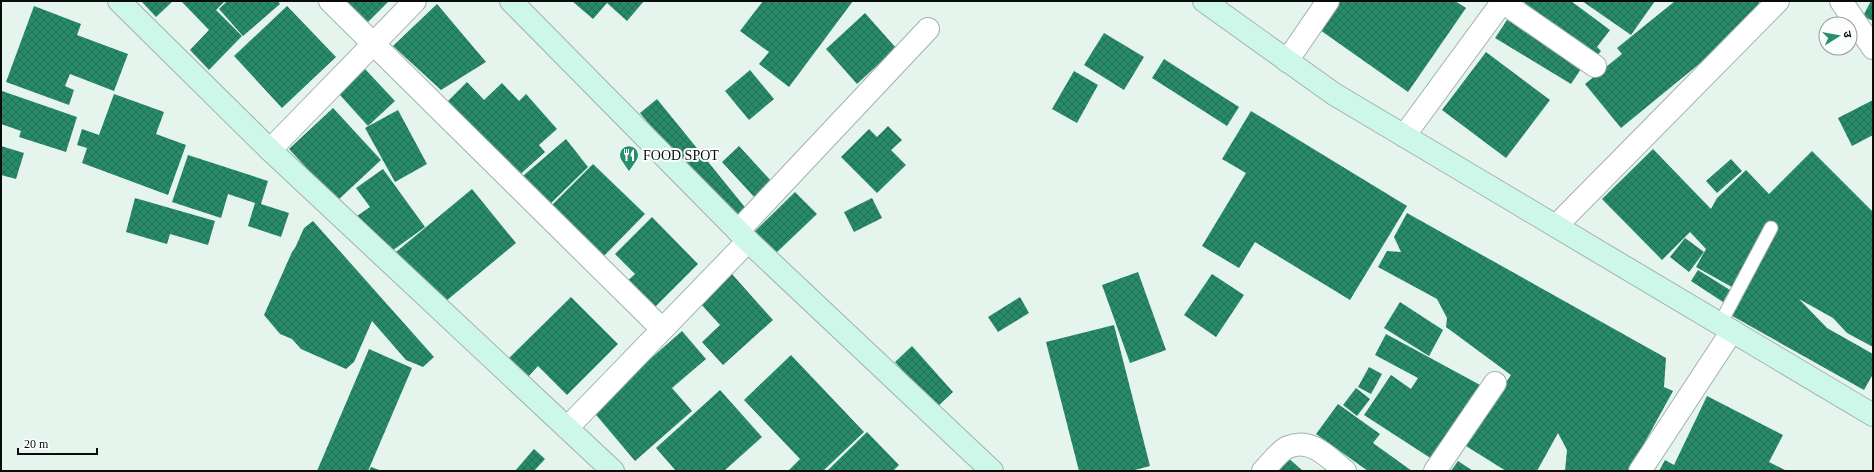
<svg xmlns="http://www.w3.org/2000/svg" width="1874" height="472" viewBox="0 0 1874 472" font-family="'Times New Roman','Noto Sans Devanagari',serif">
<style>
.building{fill:url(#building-cross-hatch)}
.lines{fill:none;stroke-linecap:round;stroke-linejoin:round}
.lane-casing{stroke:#a2b2ab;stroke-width:15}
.street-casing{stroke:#a2b2ab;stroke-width:24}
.secondary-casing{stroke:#a2b2ab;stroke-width:24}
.lane{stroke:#fff;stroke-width:13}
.street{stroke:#fff;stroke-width:22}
.secondary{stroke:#cdf8e9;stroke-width:22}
.labels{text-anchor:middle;stroke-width:4;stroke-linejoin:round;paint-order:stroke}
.poi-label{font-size:14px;fill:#080d0b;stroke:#fbfefd;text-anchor:start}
</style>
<defs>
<pattern id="building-cross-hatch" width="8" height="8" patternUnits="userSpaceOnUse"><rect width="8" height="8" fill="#298a69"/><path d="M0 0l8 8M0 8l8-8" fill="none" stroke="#216f55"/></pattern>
</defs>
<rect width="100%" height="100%" fill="#e5f5ed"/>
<g class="building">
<polygon points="141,1 173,1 156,17"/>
<polygon points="181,1 225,1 216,10 242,36 209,70 190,50 209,30"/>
<polygon points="227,1 278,1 280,4 243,36 219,9"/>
<polygon points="346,1 389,1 367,23"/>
<polygon points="572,1 644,1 627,21 607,3 593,19"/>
<polygon points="763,1 853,1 789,87 759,64 769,52 740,31"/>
<polygon points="1340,1 1455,1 1466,8 1408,92 1320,30"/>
<polygon points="1526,1 1571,1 1610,30 1597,47 1601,51 1593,61 1521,9"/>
<polygon points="1582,1 1655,1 1631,35"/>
<polygon points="1675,1 1758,1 1765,10 1621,128 1585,84 1622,54 1617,48"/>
<polygon points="1871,1 1873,1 1873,21 1863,16"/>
<polygon points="437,4 486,62 441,90 393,46"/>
<polygon points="34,6 81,24 77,35 128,54 114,91 70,74 65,86 74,90 69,105 6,82"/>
<polygon points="287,6 336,57 282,108 234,56"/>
<polygon points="865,13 896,48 857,84 826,49"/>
<polygon points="1507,20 1583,66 1571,84 1495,38"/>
<polygon points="1104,33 1144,57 1124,90 1084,65"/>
<polygon points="1486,52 1550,100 1506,158 1442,110"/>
<polygon points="1164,59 1239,107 1227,126 1152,78"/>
<polygon points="365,69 395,101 368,126 339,94"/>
<polygon points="750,70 774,99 749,120 725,91"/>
<polygon points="1074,71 1098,85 1077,123 1052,109"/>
<polygon points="467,82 484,100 502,83 519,101 526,94 557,129 539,145 545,152 515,179 442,107"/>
<polygon points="2,91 77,117 66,152 19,137 21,131 1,124"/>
<polygon points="114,94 164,112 156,134 186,145 168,195 82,163 87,148 77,145 82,129 99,135"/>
<polygon points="657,99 748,211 732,224 640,113"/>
<polygon points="1873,100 1873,135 1852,146 1838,118"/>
<polygon points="333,108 381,160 337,201 289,149"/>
<polygon points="398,110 427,164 395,182 365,128"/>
<polygon points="1251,111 1407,206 1350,300 1255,242 1239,268 1202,246 1246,173 1222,159"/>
<polygon points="888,126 902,140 891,150 906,165 877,193 841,157 869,129 877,137"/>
<polygon points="566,139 588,167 546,208 517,181"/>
<polygon points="1,146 24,153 16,179 1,175"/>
<polygon points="739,146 773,183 756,199 722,162"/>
<polygon points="1653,149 1711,209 1717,198 1746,170 1769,194 1812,151 1873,212 1873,347 1847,333 1833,318 1799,299 1827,328 1873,354 1873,374 1864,390 1727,313 1739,291 1696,267 1706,249 1690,232 1662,260 1602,199"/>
<polygon points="188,155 268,181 261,204 289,213 281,237 248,226 255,203 228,194 221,218 172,202"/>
<polygon points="1731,159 1742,171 1717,193 1706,181"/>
<polygon points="593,164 645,214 600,260 546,211"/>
<polygon points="383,169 425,227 385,256 357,216 370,207 356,188"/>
<polygon points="472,189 516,243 440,306 396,252"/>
<polygon points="795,192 817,214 775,254 754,232"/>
<polygon points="135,198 215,221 208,245 170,234 167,244 126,232"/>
<polygon points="872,198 882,218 854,232 844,212"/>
<polygon points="1407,213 1666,358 1664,387 1673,391 1629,471 1565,471 1567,450 1558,433 1537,471 1506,471 1466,446 1473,432 1511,375 1446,327 1447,318 1437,299 1378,267 1387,251 1401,252 1394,237"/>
<polygon points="652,217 698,264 649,313 623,285 635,274 615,254"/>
<polygon points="313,221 434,357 423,367 406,360 372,321 354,362 346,369 301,349 292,339 280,334 264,315 292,252 295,248 304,228"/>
<polygon points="1685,238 1704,252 1689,272 1670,257"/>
<polygon points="1698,270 1730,290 1723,302 1691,281"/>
<polygon points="1138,272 1166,350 1130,363 1102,285"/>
<polygon points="731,273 773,320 723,365 702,342 720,325 699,302"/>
<polygon points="1212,274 1244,295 1216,337 1184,315"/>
<polygon points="571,297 618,344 567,395 538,366 527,378 508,359"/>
<polygon points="1020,297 1029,313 998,332 988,317"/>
<polygon points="1400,302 1443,330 1429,356 1384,328"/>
<polygon points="1114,325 1150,466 1131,471 1079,471 1046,342"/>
<polygon points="682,331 706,359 672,388 692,411 635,461 592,410"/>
<polygon points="1386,334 1482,386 1470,408 1465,406 1435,461 1364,415 1391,375 1411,389 1418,378 1375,355"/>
<polygon points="912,346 953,392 936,408 895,362"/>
<polygon points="369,349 412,368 368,471 317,471"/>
<polygon points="791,355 864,432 823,471 790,471 789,470 800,459 744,400"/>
<polygon points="1369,367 1382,374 1371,394 1358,387"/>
<polygon points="1356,388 1370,399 1357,416 1343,405"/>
<polygon points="720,390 762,437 724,471 676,471 656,448"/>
<polygon points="1707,396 1783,435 1769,462 1787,471 1659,471 1665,460 1674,465"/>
<polygon points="1338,404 1380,434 1373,443 1412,471 1368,471 1316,434"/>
<polygon points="867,432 899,465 893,471 827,471"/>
<polygon points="534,449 545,459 534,471 515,471"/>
<polygon points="1286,456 1303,471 1272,471"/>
<polygon points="1458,461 1473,471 1451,471"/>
<polygon points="371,467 382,471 369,471"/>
</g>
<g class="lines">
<g class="lane-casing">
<polyline id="lane" points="1720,324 1771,228"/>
</g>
<g class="street-casing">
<g id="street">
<polyline points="330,1 662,329"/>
<polyline points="1501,1 1595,66"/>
<polyline points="1841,1 1873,48"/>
<polyline points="1287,61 1328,1"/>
<polyline points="1404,136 1503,1"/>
<polyline points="270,150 415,1"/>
<polyline points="1556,226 1778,1"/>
<polyline points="738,231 928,29"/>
<polyline points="567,428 748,241"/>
<path d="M 1263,471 C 1270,464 1279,451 1288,447 C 1311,437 1329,458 1345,471"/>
<polyline points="1435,471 1495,383"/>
<polyline points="1640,471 1732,331"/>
</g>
</g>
<g class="secondary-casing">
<g id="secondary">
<polyline points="119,1 270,150 613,471"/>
<polyline points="511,1 748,241 992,471"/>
<polyline points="1204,1 1334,94 1873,415"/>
</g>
</g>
<use href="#lane" class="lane"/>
<use href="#street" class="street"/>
<use href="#secondary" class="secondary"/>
</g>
<defs>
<g id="restaurant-pin" transform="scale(1)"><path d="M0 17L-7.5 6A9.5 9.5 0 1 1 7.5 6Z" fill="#26906d" stroke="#fbfefd"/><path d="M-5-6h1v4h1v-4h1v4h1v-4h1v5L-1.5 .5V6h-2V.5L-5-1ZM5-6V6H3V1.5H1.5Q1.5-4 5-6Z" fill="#fff"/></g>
</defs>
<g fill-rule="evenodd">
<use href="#restaurant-pin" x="629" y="155"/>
</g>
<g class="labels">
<g class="poi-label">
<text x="643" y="160">FOOD SPOT</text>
</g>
</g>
<rect width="1874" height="472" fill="none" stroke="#080d0b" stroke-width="4"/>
<g transform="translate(1838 36) rotate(79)"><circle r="19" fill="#fbfefd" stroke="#9a9e9c"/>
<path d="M0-3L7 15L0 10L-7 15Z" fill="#26906d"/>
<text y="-6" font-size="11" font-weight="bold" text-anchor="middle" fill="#080d0b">उ</text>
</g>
<path d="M18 448v6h79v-6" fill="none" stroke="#080d0b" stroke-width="2"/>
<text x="24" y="448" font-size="12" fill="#080d0b" stroke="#fbfefd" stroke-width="3" paint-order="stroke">20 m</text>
</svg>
